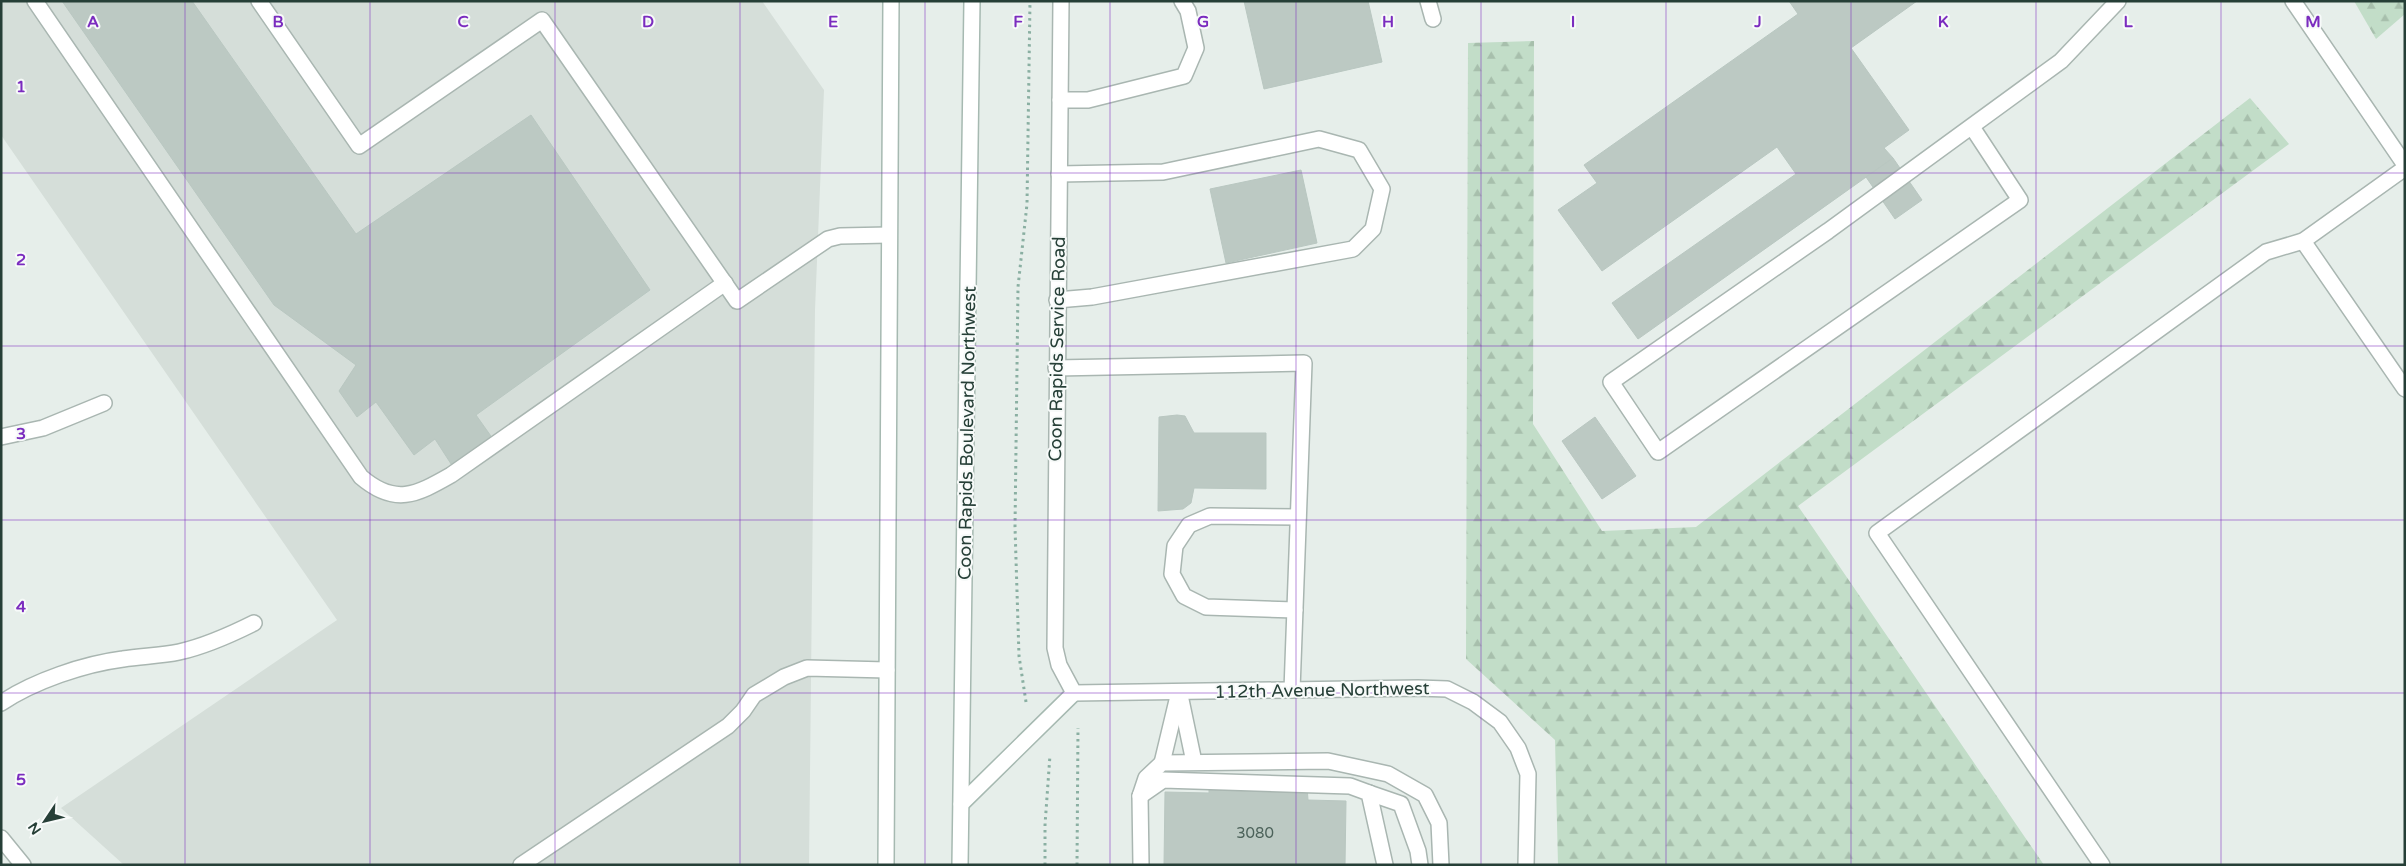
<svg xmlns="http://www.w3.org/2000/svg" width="2406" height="866" viewBox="0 0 2406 866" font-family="'Varela Round',sans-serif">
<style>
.built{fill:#d5ded9}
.forest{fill:url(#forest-firs)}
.building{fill:#bcc9c3;stroke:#b9c7c1}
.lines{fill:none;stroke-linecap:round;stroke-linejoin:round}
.service-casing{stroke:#a9b6b1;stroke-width:18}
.minor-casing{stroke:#a9b6b1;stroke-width:18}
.tertiary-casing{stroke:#a9b6b1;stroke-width:18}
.secondary-casing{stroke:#a6b9b1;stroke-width:18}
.path{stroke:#8aafa2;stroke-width:3;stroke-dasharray:2.5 4;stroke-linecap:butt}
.service{stroke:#fff;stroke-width:15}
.minor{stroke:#fff;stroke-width:15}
.tertiary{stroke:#fff;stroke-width:15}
.secondary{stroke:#fff;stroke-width:15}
.grid{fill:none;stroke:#7b2cbf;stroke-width:1;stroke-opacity:0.55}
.labels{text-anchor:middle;stroke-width:4;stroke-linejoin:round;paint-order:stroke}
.number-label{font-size:15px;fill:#4c625a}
.street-label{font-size:18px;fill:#263f37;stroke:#f7faf9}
.grid-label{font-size:16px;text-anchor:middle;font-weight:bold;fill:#7b2cbf;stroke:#f7faf9;stroke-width:4;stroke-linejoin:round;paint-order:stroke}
</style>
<defs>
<pattern id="forest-firs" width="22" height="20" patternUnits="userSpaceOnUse" patternTransform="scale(1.25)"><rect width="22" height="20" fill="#c2ddc8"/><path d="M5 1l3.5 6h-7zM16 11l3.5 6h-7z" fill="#a7bfac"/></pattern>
</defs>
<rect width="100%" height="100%" fill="#e6eeea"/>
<polygon class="built" points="1,1 762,1 824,90 815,310 809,865 124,865 61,808 337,620 1,135"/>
<g class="forest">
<polygon points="2354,1 2405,1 2405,14 2376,39"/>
<polygon points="1534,41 1533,424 1602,531 1696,527 2250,98 2289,144 1798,506 2044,865 1558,865 1555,740 1466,659 1468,43"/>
</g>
<g class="building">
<polygon points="62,1 192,1 356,234 531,115 650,290 476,415 493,439 453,467 435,439 414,455 376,402 357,417 339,391 356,365 274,305"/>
<polygon points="1244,1 1368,1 1382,62 1264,89"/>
<polygon points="1789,1 1917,1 1851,48 1909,130 1884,148 1893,158 1638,339 1612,303 1796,174 1777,147 1602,271 1558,210 1597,183 1584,165 1798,14"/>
<polygon points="1893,158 1922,200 1895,219 1866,177"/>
<polygon points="1301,170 1317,243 1226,263 1210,189"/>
<polygon points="1177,415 1185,416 1194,433 1266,433 1266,489 1194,488 1191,503 1183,509 1158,511 1159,417"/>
<polygon points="1595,417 1636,476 1602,499 1562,441"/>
<polygon points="1209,784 1307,786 1308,800 1346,801 1345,865 1164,865 1165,792 1209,793"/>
</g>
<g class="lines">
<g class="service-casing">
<g id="service">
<path d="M 35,1 L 361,477 C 395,506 416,495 451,475 L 725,283"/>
<polyline points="259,1 359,146 542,20 737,301 828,239 840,236 889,235"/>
<polyline points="1428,1 1433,19"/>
<polyline points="1060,100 1088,100 1184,76 1196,48 1188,11 1182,1"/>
<polyline points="1972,127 2020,200 1658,452 1611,382 1828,231 2061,61 2118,1"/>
<polyline points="2303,241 2405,389"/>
<polyline points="1057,300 1092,297 1353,249 1373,229 1382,189 1359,150 1319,139 1163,172 1059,174"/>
<polyline points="1056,368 1304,363 1292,690"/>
<polyline points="1,437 43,428 104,403"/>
<polyline points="1295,610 1206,607 1184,596 1172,574 1175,546 1189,525 1210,516 1298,517"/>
<polyline points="1180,695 1194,762"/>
<path d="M 1,703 C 34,681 84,664 123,659 C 141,656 161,656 179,652 C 206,646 230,635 254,623"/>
<polyline points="1162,763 1179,692"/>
<polyline points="1369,793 1401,804 1418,851 1420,865"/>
<polyline points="1140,796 1163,780 1350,786 1369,793 1385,865"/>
<polyline points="521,865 728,726 743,711 754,695 784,677 807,668 887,670"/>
<polyline points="1141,865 1140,796 1146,778 1162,763 1328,761 1388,774 1425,795 1439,823 1441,865"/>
<polyline points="2102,865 1877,533 2266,252 2303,241 2405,168"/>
</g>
</g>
<g class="minor-casing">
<g id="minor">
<polyline points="1061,1 1055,648 1059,665 1074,693 1418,688 1447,689 1473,702 1500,722 1518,748 1528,774 1526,865"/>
<polyline points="2293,1 2405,165"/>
</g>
</g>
<g class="tertiary-casing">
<polyline id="tertiary" points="1,838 23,865"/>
</g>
<g class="secondary-casing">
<g id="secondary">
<polyline points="961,804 1074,693"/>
<polyline points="886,865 891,1"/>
<polyline points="960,865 972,1"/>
</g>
</g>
<g class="path">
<polyline points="1026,702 1019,656 1015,527 1018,287 1027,204 1030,1"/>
<polyline points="1045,865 1045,825 1050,755"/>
<polyline points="1077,865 1078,728"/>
</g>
<use href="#service" class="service"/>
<use href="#minor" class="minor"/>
<use href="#tertiary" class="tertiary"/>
<use href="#secondary" class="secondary"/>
</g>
<path class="grid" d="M 185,1 L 185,865M 370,1 L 370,865M 555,1 L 555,865M 740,1 L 740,865M 925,1 L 925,865M 1110,1 L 1110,865M 1296,1 L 1296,865M 1481,1 L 1481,865M 1666,1 L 1666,865M 1851,1 L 1851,865M 2036,1 L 2036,865M 2221,1 L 2221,865M 1,173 L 2405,173M 1,346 L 2405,346M 1,520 L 2405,520M 1,693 L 2405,693"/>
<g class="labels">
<g class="number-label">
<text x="1255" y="838">3080</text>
</g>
<g class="street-label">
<text transform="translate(1057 349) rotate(-89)" y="6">Coon Rapids Service Road</text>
<text transform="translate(967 433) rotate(-89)" y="6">Coon Rapids Boulevard Northwest</text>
<text transform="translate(1322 690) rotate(-1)" y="6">112th Avenue Northwest</text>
</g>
</g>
<g class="grid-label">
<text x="93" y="27">A</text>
<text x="278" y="27">B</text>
<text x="463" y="27">C</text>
<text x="648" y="27">D</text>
<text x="833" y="27">E</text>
<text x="1018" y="27">F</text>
<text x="1203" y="27">G</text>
<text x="1388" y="27">H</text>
<text x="1573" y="27">I</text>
<text x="1758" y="27">J</text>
<text x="1943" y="27">K</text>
<text x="2128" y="27">L</text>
<text x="2313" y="27">M</text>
<text x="21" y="92">1</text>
<text x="21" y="265">2</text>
<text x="21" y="439">3</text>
<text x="21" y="612">4</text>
<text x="21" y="785">5</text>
</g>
<rect width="2406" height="866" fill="none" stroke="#263f37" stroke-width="5"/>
<g transform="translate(45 821) rotate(235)" stroke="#f7faf9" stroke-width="4" paint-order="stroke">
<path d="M0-4L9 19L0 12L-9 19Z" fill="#263f37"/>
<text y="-8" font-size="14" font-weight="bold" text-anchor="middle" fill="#263f37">N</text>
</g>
</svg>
